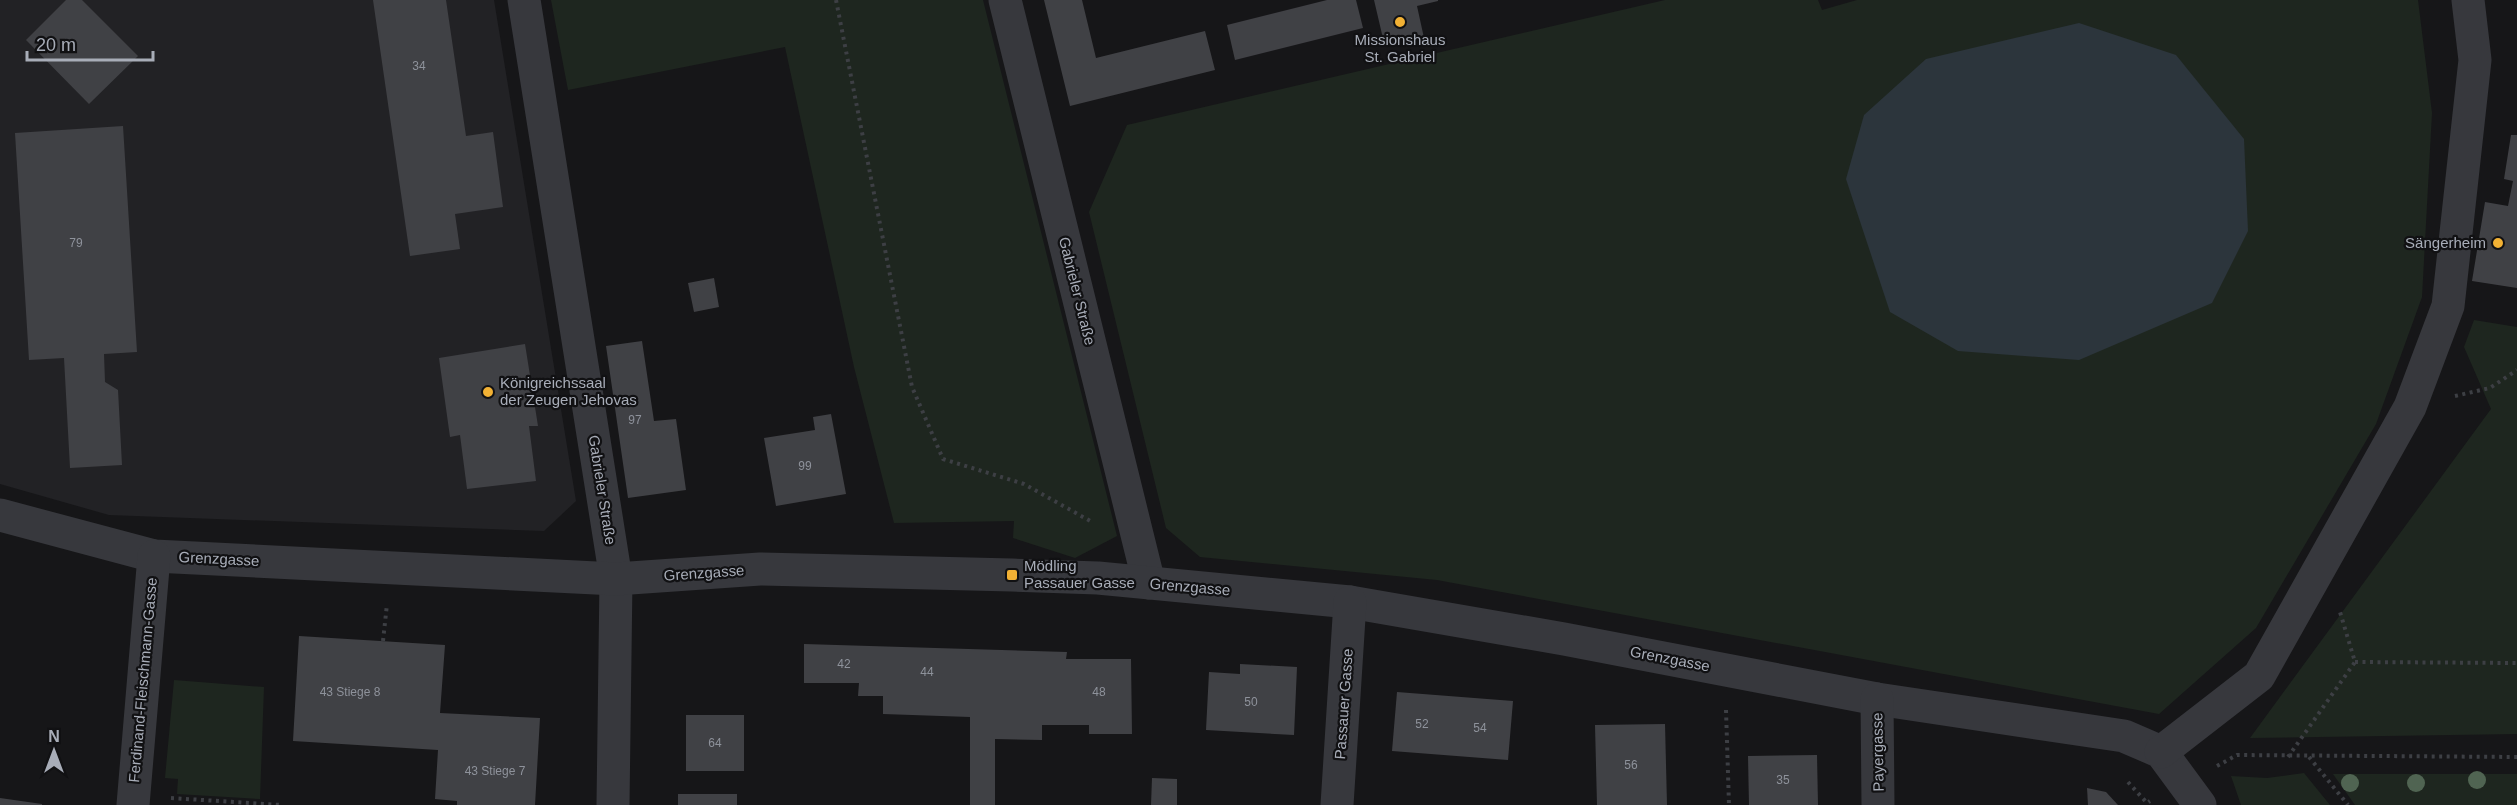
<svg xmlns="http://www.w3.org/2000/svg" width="2517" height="805" viewBox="0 0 2517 805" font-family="Arial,sans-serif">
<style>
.built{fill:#222225}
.green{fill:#1e261f}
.water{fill:#2c353c}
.building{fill:#404145}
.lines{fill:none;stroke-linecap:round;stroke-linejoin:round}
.path{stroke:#3d3f44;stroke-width:4;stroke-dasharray:3 4.5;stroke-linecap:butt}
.minor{stroke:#37383d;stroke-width:33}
.tree{fill:#506452}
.poi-dot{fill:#f2b134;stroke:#111113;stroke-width:2}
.labels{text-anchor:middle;stroke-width:4.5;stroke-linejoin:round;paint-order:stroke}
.number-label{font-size:12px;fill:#8e929b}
.poi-label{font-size:15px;fill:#a8adb8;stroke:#111113;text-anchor:start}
.street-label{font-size:15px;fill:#a8adb8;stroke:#111113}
</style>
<rect width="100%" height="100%" fill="#161618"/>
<polygon class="built" points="0,0 494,0 576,501 544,531 109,515 0,484"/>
<g class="green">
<polygon points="551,0 983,0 1117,536 1075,558 1013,538 1014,521 894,523 854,367 785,47 568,90"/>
<polygon points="1665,0 1818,0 1822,10 1857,0 2418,0 2432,113 2422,297 2376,424 2256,628 2159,714 1437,580 1200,557 1166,528 1089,212 1127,125"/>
<polygon points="2474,320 2517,327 2517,734 2250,738 2491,409 2464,347"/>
<polygon points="174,680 264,687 260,799 177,794 178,779 165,778"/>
<polygon points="2304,773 2330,805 2241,805 2231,776 2267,778"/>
<polygon points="2333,774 2517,774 2517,805 2355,805"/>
</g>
<polygon class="water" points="2079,23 2176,55 2244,139 2248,231 2212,303 2079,360 1958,351 1890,312 1846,179 1864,115 1926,59"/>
<g class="building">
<polygon points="66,0 82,0 138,56 89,104 26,40"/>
<polygon points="373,0 446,0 466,136 493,132 503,207 455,214 460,249 410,256"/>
<polygon points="1044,0 1082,0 1096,58 1205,31 1215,70 1070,106"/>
<polygon points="1327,0 1356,0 1363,28 1235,60 1227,25"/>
<polygon points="1374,0 1438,0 1438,1 1417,6 1424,38 1385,47"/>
<polygon points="123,126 137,352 104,354 105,382 118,390 122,465 70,468 64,358 29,360 15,133"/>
<polygon points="2511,135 2517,135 2517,288 2472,281 2485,202 2508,206 2513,181 2504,179"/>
<polygon points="714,278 719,307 694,312 688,283"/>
<polygon points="642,341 654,421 676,419 686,490 628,498 606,346"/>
<polygon points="525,344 538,426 529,426 536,481 467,489 460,435 450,437 439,358"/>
<polygon points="831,414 846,494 776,506 764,438 815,430 813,417"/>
<polygon points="299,636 445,645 440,713 540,718 535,805 457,805 457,801 435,799 438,750 293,741"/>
<polygon points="804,644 1067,652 1066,659 1131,659 1132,734 1089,734 1089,725 1042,725 1042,740 995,739 995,805 970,805 970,717 883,714 883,696 858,696 859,683 804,683"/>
<polygon points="1240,664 1297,667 1294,735 1206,730 1209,672 1240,674"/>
<polygon points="1397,692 1513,701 1508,760 1392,751"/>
<rect x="686" y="715" width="58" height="56"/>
<polygon points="1665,724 1667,805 1597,805 1595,725"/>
<polygon points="1817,755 1818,805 1749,805 1748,756"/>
<polygon points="1152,778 1177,779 1177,805 1151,805"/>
<polygon points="2087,788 2106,792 2118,805 2088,805"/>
<rect x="678" y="794" width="59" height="11"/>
<polygon points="0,798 42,804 42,805 0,805"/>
</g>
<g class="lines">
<g class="path">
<polyline points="836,0 912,387 943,459 1024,484 1092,522"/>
<polyline points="2455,396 2490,388 2517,370"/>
<polyline points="383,641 387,604"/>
<polyline points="2355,662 2517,663"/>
<polyline points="1726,710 1729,805"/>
<polyline points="2288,757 2355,662 2340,612"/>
<polyline points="2309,757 2348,805"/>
<polyline points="2217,766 2237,755 2517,757"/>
<polyline points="2128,782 2147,803 2150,801"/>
<polyline points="171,798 281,805"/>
</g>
<g class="minor">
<polyline points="524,0 616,579 613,805"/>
<polyline points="1005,0 1149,583"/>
<polyline points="0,515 154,556 616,579 760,569 1012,575 1098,578 1350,602 1564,639 1877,699 2124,736 2161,752 2200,805"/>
<polyline points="1877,699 1878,805"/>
<polyline points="2161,752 2259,676 2410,407 2448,306 2475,60 2468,0"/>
<polyline points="133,805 154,556"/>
<polyline points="1337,805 1350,602"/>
</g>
</g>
<g class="tree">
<circle cx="2477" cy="780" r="9"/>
<circle cx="2350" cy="783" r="9"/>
<circle cx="2416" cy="783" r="9"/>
</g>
<g class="poi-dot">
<circle cx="1400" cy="22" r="6"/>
<circle cx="2498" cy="243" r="6"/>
<circle cx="488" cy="392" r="6"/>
<rect x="1006" y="569" width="12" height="12" rx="3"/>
</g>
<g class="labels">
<g class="number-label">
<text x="419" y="70">34</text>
<text x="76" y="247">79</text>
<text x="635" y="424">97</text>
<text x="805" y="470">99</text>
<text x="844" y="668">42</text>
<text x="927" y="676">44</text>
<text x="350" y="696">43 Stiege 8</text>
<text x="1099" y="696">48</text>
<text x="1251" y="706">50</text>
<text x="1422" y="728">52</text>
<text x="1480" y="732">54</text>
<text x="715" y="747">64</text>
<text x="1631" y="769">56</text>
<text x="495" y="775">43 Stiege 7</text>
<text x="1783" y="784">35</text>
</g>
<g class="poi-label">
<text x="1400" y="45" text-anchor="middle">Missionshaus<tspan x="1400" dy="17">St. Gabriel</tspan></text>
<text x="2486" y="248" text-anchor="end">Sängerheim</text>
<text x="500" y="388">Königreichssaal<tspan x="500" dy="17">der Zeugen Jehovas</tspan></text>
<text x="1024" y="571">Mödling<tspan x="1024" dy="17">Passauer Gasse</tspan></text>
</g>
<g class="street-label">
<text transform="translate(1077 291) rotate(76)" y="5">Gabrieler Straße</text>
<text transform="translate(602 490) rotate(81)" y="5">Gabrieler Straße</text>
<text transform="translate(219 559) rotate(3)" y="5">Grenzgasse</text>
<text transform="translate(704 573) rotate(-4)" y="5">Grenzgasse</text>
<text transform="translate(1190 587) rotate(5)" y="5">Grenzgasse</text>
<text transform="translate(1670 659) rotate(11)" y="5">Grenzgasse</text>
<text transform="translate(143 680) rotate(-85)" y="5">Ferdinand-Fleischmann-Gasse</text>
<text transform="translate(1344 704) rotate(-86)" y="5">Passauer Gasse</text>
<text transform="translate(1878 752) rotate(-91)" y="5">Payergasse</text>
</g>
</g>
<g transform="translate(54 751)" stroke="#111113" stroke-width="4.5" paint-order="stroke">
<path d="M0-4.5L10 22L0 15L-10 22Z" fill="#a8adb8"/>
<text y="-9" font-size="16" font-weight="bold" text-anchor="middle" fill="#a8adb8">N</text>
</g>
<path d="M27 51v9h126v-9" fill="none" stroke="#a8adb8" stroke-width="3"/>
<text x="36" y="51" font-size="18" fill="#a8adb8" stroke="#111113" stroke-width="4.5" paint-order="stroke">20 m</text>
</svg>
